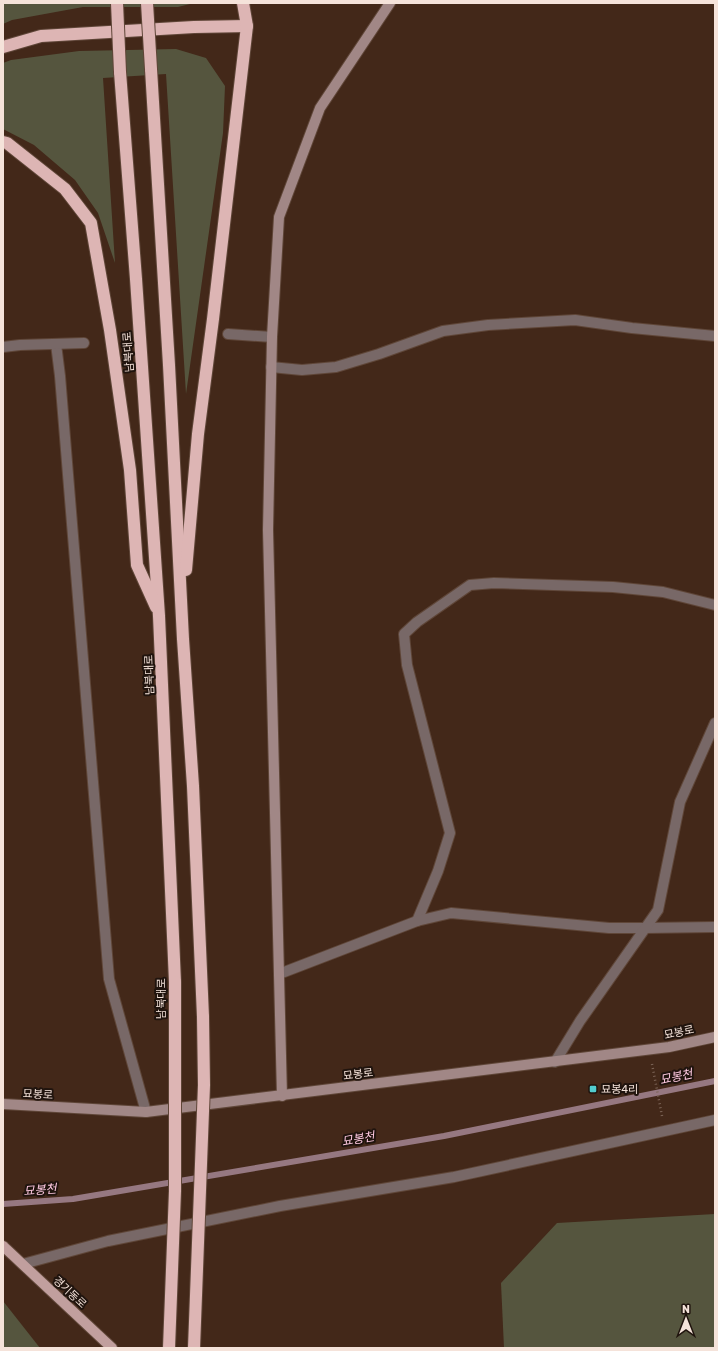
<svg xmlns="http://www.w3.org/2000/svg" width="718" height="1351" viewBox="0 0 718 1351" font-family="Rubik,'Noto Sans KR',sans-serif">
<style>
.green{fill:#55553e}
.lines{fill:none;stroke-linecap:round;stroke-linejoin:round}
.stream{stroke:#967881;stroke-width:6}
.lane-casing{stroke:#5f4638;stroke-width:12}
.street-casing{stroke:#5f4638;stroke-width:12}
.secondary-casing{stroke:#5f4638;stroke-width:12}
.primary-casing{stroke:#5f4638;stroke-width:12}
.highway-casing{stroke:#5f4638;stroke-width:14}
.path{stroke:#7c6457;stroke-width:2.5;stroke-dasharray:1 3;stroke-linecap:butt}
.lane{stroke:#786867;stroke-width:10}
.street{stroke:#786867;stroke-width:10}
.secondary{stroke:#a18786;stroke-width:10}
.primary{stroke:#c19f9e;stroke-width:10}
.highway{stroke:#ddb5b4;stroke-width:12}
.highway-bridge-casing{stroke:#5f4638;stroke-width:14;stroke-linecap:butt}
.highway-bridge{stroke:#ddb5b4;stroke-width:12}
.poi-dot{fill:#52cdcf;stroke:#20140e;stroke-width:1.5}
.labels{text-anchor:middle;stroke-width:4;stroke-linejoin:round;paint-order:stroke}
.street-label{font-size:11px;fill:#f5e3da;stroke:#20140e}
.poi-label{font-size:11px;fill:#f5e3da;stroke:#20140e;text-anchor:start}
.water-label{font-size:12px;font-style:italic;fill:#fec9e1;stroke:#20140e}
</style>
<rect width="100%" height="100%" fill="#432819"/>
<g class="green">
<polygon points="3,3 194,3 178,7 83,7 12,20 3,24"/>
<polygon points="176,49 206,58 225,86 223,133 186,394 166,74 103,78 115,263 98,213 75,180 34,145 3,129 3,63 11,60 79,51"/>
<polygon points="715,1214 715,1348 504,1348 501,1283 557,1223"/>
<polygon points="3,1301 40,1348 3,1348"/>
</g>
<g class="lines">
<polyline class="stream" points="3,1204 73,1199 444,1136 715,1081"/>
<g class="lane-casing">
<g id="lane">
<polyline points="228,334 272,337"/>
<polyline points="56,344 60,376 109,979 146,1112"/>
<polyline points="3,347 20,345 84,343"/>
<polyline points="417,921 438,871 450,833 407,665 404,634 417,622 470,585 494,583 613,587 663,592 715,605"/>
<polyline points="279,974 417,921 451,913 609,928 645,928 715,927"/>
<polyline points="555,1062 580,1021 658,910 680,802 715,723"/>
<polyline points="23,1264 108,1241 280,1206 454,1177 715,1120"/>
</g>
</g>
<g class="street-casing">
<polyline id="street" points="271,367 302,370 336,367 379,354 443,331 488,325 575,320 632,328 715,336"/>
</g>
<g class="secondary-casing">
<g id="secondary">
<polyline points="282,1096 268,530 272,337 279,217 320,108 390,3"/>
<polyline points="3,1104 146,1112 669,1047 715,1037"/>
</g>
</g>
<g class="primary-casing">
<polyline id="primary" points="3,1246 112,1348"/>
</g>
<g class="highway-casing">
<g id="highway">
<polyline points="3,47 41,36 194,27 247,26"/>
<polyline points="151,69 169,365 183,639 193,786 203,1017"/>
<polyline points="120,72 136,279 159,616 175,982"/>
<polyline points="3,142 7,143 65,189 91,223 110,330 130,470 137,565 156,607"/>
<polyline points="186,570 198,434 213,319 247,26 243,3"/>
</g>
</g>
<polyline class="path" points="652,1064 662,1116"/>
<use href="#lane" class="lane"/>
<use href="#street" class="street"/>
<use href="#secondary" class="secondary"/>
<use href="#primary" class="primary"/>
<use href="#highway" class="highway"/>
<g class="highway-bridge-casing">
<g id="highway-bridge">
<polyline points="117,3 120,72"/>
<polyline points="147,3 151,69"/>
<polyline points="169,1348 175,1191 175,982"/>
<polyline points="194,1348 204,1085 203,1017"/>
</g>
</g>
<use href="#highway-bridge" class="highway-bridge"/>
</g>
<rect class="poi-dot" x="589" y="1085" width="8" height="8" rx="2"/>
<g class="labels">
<g class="street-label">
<text transform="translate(128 352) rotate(-94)" y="4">남북대로</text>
<text transform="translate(149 675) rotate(-92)" y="4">남북대로</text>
<text transform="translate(161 999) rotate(-90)" y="4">남북대로</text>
<text transform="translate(679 1032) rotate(-12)" y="4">묘봉로</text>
<text transform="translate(358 1074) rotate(-7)" y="4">묘봉로</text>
<text transform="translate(38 1094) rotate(3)" y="4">묘봉로</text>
<text transform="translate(70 1292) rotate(43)" y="4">경기동로</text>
</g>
<g class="poi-label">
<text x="601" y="1093">묘봉4리</text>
</g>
<g class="water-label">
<text transform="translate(676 1077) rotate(-12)" y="4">묘봉천</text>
<text transform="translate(358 1139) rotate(-10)" y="4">묘봉천</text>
<text transform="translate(40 1190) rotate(-4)" y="4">묘봉천</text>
</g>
</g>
<rect width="718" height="1351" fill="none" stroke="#f5e3da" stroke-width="8"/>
<g transform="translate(686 1319)" stroke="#20140e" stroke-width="3" paint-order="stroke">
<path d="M0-3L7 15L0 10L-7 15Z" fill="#f5e3da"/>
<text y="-6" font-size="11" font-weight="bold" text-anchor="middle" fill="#f5e3da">N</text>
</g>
</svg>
